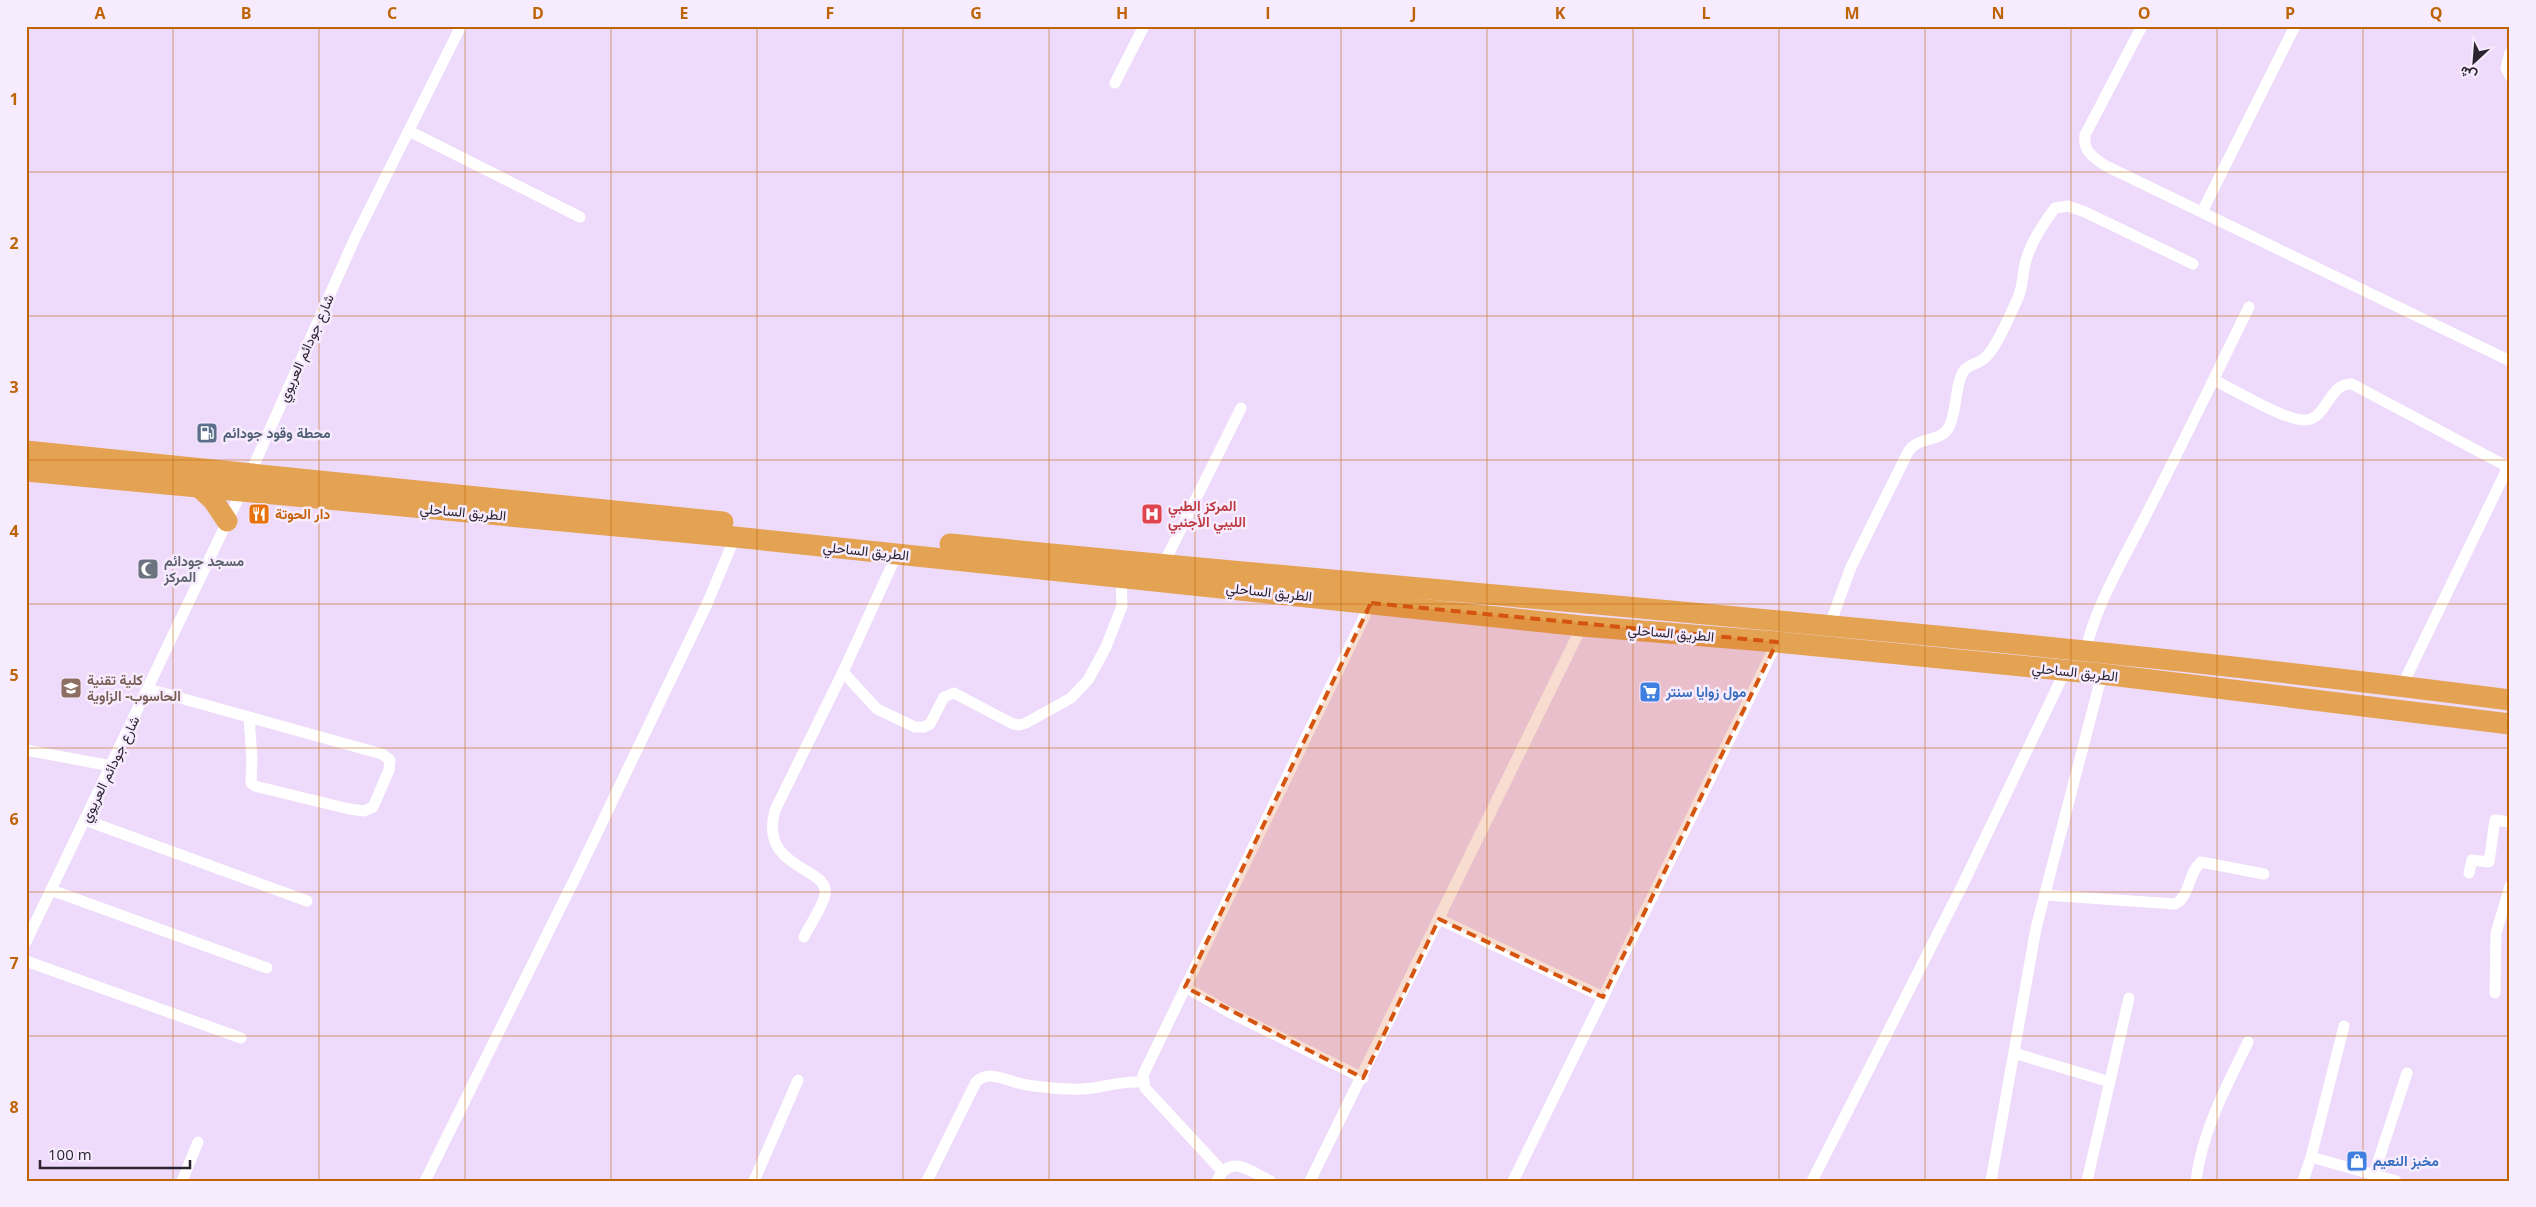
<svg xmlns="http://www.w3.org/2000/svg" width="2536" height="1207" viewBox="0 0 2536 1207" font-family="'Open Sans',Vazirmatn,sans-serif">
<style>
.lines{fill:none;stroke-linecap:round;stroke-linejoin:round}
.street{stroke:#fff;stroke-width:11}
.highway{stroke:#e4a352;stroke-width:21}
.marked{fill:#d55410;fill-opacity:0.2;stroke:#d55410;stroke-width:4;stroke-dasharray:10 6;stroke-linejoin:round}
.grid{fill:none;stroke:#be6407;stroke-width:1;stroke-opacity:0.55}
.labels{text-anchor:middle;stroke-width:5;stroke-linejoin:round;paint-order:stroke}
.street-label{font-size:14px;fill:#2c2531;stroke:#f7ebfe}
.service-label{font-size:14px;font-weight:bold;fill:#4e5e75;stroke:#f7ebfe;text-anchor:start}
.health-label{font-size:14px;font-weight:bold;fill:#be3a42;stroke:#f7ebfe;text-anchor:start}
.food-label{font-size:14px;font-weight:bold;fill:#c56008;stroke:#f7ebfe;text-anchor:start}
.worship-label{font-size:14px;font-weight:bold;fill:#5b616d;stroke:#f7ebfe;text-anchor:start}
.education-label{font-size:14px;font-weight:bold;fill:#785e54;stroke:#f7ebfe;text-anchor:start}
.shop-label{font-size:14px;font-weight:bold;fill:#366cbe;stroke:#f7ebfe;text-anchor:start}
.neatline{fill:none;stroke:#be6407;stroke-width:2}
.grid-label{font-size:16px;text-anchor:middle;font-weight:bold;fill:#be6407}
</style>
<rect width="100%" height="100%" fill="#eedafa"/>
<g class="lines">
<g class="street">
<path d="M 2142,26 L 2085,135 C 2083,152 2093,157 2106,166 L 2510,361"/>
<polyline points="2510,53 2506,68 2510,76"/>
<polyline points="1115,83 1144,26"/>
<polyline points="409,131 580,217"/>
<polyline points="2203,210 2295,26"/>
<path d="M 2214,380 C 2233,389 2287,422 2306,420 C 2327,419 2329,382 2352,384 L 2508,467"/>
<polyline points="1163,565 1241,408"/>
<path d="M 1829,627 L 1851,567 L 1908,452 C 1917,436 1941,443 1949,427 C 1957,411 1955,385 1963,372 C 1968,364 1978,364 1985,358 C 1998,346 2010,314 2018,298 C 2023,287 2022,276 2025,264 C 2030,243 2042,225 2055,208 L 2068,206 L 2085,212 L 2193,264"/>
<path d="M 2085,652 C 2097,602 2124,559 2147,513 C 2182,445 2215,376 2249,307"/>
<polyline points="843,672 877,709 915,727 924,727 930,724 944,697 954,693 1013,724 1019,725 1026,723 1071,698 1088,680 1106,647 1122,606 1121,577"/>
<polyline points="2402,686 2510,463"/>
<polyline points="148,689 382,754 390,760 389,770 373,807 364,811 349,809 255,786 251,783 252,759 249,717"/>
<polyline points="26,750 111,766"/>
<polyline points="85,820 307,901"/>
<polyline points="2469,873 2472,860 2489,862 2495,820 2510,822"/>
<polyline points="51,890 267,968"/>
<path d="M 2045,895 L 2175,904 C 2190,897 2188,873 2201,862 L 2264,874"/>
<polyline points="1439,919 1603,997"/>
<path d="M 804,937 C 810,924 822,908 825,895 C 831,866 758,871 775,810 L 843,672 L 897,554"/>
<polyline points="26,942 250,474 355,238 461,26"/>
<polyline points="26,961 241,1038"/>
<polyline points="1185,987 1229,1012 1363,1078"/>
<polyline points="2495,993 2496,933 2510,886"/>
<polyline points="2014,1053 2110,1082"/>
<polyline points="2311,1157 2344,1026"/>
<polyline points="1222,1171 1145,1088 1143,1075 1371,603"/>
<polyline points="2374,1174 2407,1073"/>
<polyline points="182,1181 198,1142"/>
<polyline points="425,1181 584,860 707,604 735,537"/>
<polyline points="754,1181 798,1080"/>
<path d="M 927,1181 L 976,1082 C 990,1068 1010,1083 1027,1085 C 1047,1088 1072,1091 1093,1088 C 1112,1085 1121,1081 1142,1082"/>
<path d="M 1217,1181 C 1230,1153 1250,1171 1270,1181"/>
<polyline points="1310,1181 1582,626"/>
<polyline points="1513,1181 1777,642"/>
<polyline points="1812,1181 1963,884 2065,671"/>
<polyline points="1991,1181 2036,928 2102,674"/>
<polyline points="2087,1181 2129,998"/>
<path d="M 2196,1181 C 2202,1131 2226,1087 2248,1042"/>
<polyline points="2303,1181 2311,1157 2396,1181"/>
</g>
<g class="highway">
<polyline points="26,451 723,522"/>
<polyline points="26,471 735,537 1582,626 1777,642 2102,674 2510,724"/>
<polyline points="199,487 213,500 227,521"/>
<path d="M 950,544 C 1470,596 1992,633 2510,700"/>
</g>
</g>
<path class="marked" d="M 1371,603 L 1777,642 L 1603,997 L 1439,919 L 1363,1078 L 1185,987 Z"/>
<path class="grid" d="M 173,26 L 173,1181M 319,26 L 319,1181M 465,26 L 465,1181M 611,26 L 611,1181M 757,26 L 757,1181M 903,26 L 903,1181M 1049,26 L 1049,1181M 1195,26 L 1195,1181M 1341,26 L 1341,1181M 1487,26 L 1487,1181M 1633,26 L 1633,1181M 1779,26 L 1779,1181M 1925,26 L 1925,1181M 2071,26 L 2071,1181M 2217,26 L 2217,1181M 2363,26 L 2363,1181M 26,172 L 2510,172M 26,316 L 2510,316M 26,460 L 2510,460M 26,604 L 2510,604M 26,748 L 2510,748M 26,892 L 2510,892M 26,1036 L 2510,1036"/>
<defs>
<g id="fuel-square" transform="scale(1.125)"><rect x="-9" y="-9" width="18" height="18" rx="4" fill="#5c6f8a" stroke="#f7ebfe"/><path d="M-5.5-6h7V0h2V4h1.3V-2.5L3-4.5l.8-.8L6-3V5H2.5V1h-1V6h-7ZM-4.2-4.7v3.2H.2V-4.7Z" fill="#fff"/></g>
<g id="restaurant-square" transform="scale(1.125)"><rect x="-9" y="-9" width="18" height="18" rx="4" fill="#e8710a" stroke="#f7ebfe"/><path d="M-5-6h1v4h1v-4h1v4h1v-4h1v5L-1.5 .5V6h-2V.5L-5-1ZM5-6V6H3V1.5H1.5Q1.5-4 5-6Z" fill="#fff"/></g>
<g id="hospital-square" transform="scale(1.125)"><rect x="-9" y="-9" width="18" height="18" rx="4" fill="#e0444e" stroke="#f7ebfe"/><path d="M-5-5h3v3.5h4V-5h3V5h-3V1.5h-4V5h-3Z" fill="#fff"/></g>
<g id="mosque-square" transform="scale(1.125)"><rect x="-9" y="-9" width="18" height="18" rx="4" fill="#6b7280" stroke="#f7ebfe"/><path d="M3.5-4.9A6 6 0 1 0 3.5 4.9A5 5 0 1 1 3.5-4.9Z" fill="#fff"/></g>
<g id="university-square" transform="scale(1.125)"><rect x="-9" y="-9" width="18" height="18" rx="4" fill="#8d6e63" stroke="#f7ebfe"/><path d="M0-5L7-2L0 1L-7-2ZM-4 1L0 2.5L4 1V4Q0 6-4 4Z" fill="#fff"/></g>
<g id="supermarket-square" transform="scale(1.125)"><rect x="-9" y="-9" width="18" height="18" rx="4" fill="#3f7fe0" stroke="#f7ebfe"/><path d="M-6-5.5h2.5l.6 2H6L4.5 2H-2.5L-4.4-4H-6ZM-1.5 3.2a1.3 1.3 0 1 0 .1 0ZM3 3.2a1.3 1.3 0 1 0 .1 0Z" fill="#fff"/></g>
<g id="shop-square" transform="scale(1.125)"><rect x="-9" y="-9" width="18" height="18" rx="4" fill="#3f7fe0" stroke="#f7ebfe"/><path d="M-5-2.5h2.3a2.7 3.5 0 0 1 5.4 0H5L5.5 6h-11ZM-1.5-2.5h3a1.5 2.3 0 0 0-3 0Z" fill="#fff"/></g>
</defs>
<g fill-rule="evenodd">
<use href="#fuel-square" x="207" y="433"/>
<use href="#restaurant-square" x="259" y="514"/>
<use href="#hospital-square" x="1152" y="514"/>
<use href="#mosque-square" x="148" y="569"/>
<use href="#university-square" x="71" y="688"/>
<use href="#supermarket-square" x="1650" y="692"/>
<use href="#shop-square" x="2357" y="1161"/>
</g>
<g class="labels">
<g class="street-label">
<text transform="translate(306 348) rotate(-66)" y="5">شارع جودائم العريوي</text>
<text transform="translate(463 512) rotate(5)" y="5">الطريق الساحلي</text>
<text transform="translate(866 551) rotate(6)" y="5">الطريق الساحلي</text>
<text transform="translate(1269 592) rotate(6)" y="5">الطريق الساحلي</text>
<text transform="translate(1671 633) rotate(5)" y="5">الطريق الساحلي</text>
<text transform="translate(2075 672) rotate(6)" y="5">الطريق الساحلي</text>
<text transform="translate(110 769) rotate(-64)" y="5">شارع جودائم العريوي</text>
</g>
<g class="service-label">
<text x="223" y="438">محطة وقود جودائم</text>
</g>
<g class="health-label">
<text x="1168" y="511">المركز الطبي<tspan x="1168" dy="16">الليبي الأجنبي</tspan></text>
</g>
<g class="food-label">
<text x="275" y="519">دار الحوتة</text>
</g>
<g class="worship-label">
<text x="164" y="566">مسجد جودائم<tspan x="164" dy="16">المركز</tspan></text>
</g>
<g class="education-label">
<text x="87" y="685">كلية تقنية<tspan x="87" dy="16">الحاسوب- الزاوية</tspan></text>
</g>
<g class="shop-label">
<text x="1666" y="697">مول زوايا سنتر</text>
<text x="2373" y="1166">مخبز النعيم</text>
</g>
</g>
<rect width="2536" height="1207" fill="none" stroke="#f7ebfe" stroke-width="55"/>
<g transform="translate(2474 62) rotate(206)" stroke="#f7ebfe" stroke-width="4" paint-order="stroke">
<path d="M0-4L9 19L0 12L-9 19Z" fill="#2c2531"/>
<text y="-8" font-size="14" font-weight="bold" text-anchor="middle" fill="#2c2531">ش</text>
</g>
<path d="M40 1160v8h150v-8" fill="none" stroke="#2c2531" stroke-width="2.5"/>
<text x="48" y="1160" font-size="15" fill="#2c2531" stroke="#f7ebfe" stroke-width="4" paint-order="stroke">100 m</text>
<rect x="28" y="28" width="2480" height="1152" class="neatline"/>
<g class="grid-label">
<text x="100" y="19">A</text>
<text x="246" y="19">B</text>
<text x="392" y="19">C</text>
<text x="538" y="19">D</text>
<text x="684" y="19">E</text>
<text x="830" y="19">F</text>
<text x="976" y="19">G</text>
<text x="1122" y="19">H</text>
<text x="1268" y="19">I</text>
<text x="1414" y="19">J</text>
<text x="1560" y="19">K</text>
<text x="1706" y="19">L</text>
<text x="1852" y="19">M</text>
<text x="1998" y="19">N</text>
<text x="2144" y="19">O</text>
<text x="2290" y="19">P</text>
<text x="2436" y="19">Q</text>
<text x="14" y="105">1</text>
<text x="14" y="249">2</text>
<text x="14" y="393">3</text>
<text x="14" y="537">4</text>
<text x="14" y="681">5</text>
<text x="14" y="825">6</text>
<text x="14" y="969">7</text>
<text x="14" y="1113">8</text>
</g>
</svg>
